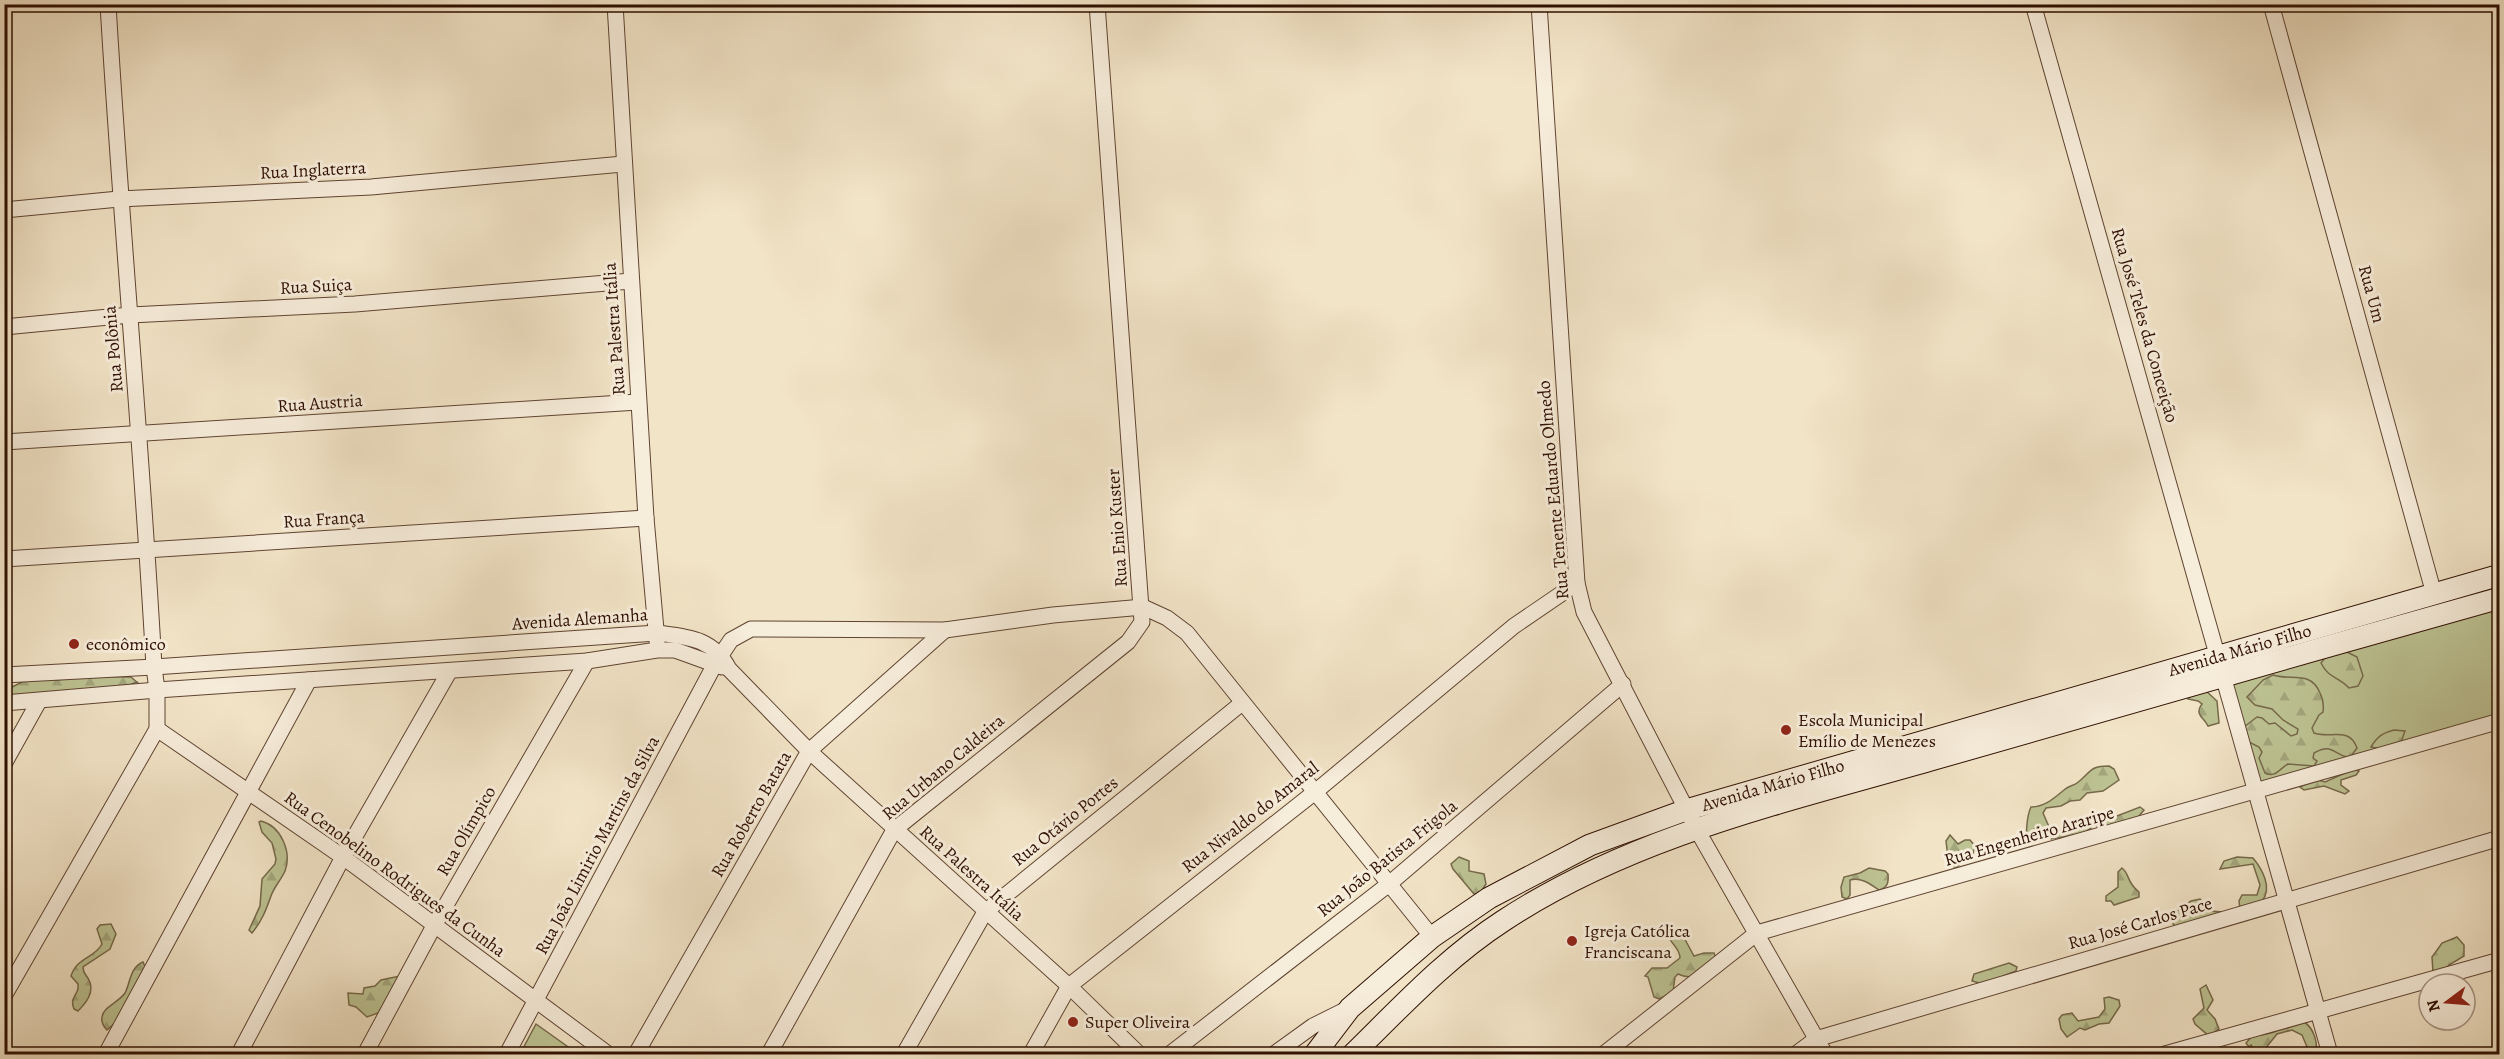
<svg xmlns="http://www.w3.org/2000/svg" width="2504" height="1059" viewBox="0 0 2504 1059" font-family="Alegreya,serif">
<style>
.green{fill:#bdc393;stroke:#76694a;stroke-width:1.5}
.forest{fill:url(#forest-firs);stroke:#76694a;stroke-width:1.5}
.lines{fill:none;stroke-linecap:round;stroke-linejoin:round}
.minor-casing{stroke:#5f4432;stroke-width:17}
.secondary-casing{stroke:#2e0f01;stroke-width:23}
.minor{stroke:#f7eddb;stroke-width:15}
.secondary{stroke:#f7eddb;stroke-width:21}
.poi-dot{fill:#8f2418;stroke:#f7eddb;stroke-width:2}
.labels{text-anchor:middle;stroke-width:6;stroke-linejoin:round;paint-order:stroke}
.street-label{font-size:18px;fill:#2e0f01;stroke:#f7eddb}
.poi-label{font-size:18px;fill:#2e0f01;stroke:#f7eddb;text-anchor:start}
</style>
<defs>
<pattern id="forest-firs" width="22" height="20" patternUnits="userSpaceOnUse" patternTransform="scale(1.5)"><rect width="22" height="20" fill="#bdc393"/><path d="M5 1l3.5 6h-7zM16 11l3.5 6h-7z" fill="#a3a67d"/></pattern>
</defs>
<rect width="100%" height="100%" fill="#f2e4c7"/>
<filter id="stains"><feTurbulence type="fractalNoise" baseFrequency=".00333" numOctaves="4"/><feColorMatrix values="0 0 0 0 .2 0 0 0 0 .09 0 0 0 0 .02 0 0 0 .5 -.17"/></filter>
<radialGradient id="worn" r=".72"><stop offset=".6" stop-color="#630" stop-opacity="0"/><stop offset="1" stop-color="#630" stop-opacity=".3"/></radialGradient>
<g class="green">
<polygon points="2499,601 2499,718 2261,788 2229,676"/>
<polygon points="536,1024 578,1054 520,1054"/>
</g>
<g class="forest">
<path d="M 2347,652 L 2357,657 L 2363,676 L 2358,686 L 2349,688 C 2338,676 2329,679 2321,663 L 2328,654 Z"/>
<path d="M 2273,675 C 2291,681 2311,670 2320,693 C 2323,699 2324,705 2323,712 L 2319,715 L 2312,728 L 2314,733 C 2330,739 2349,726 2357,748 L 2351,756 L 2347,757 C 2332,753 2332,743 2314,753 L 2313,758 L 2317,761 L 2314,766 L 2288,764 C 2279,769 2276,778 2265,773 L 2259,758 L 2262,752 L 2259,747 L 2245,740 L 2244,727 L 2257,717 L 2262,718 L 2269,724 L 2275,723 L 2291,736 L 2297,734 L 2298,729 L 2283,720 L 2272,709 L 2255,705 L 2247,697 L 2263,680 Z"/>
<polygon points="77,676 131,677 140,685 137,682 122,688 8,698 8,689 26,680 42,677 58,680"/>
<path d="M 2205,690 L 2217,701 L 2219,723 L 2208,726 C 2204,717 2194,715 2202,704 L 2198,701 L 2188,699 L 2191,693 Z"/>
<path d="M 2394,730 L 2405,731 L 2401,742 L 2381,749 L 2371,747 C 2377,737 2382,733 2394,730 Z"/>
<path d="M 2109,766 L 2114,769 L 2119,780 L 2103,791 L 2087,793 L 2080,800 L 2070,801 L 2061,806 L 2046,808 L 2043,813 L 2050,829 L 2054,832 L 2078,823 L 2088,824 L 2091,828 L 2082,834 L 2051,839 L 2044,831 L 2035,828 L 2032,832 L 2033,843 L 2028,844 C 2025,836 2027,815 2031,807 C 2045,807 2054,798 2064,790 C 2068,786 2073,786 2077,783 C 2091,773 2088,766 2109,766 Z"/>
<polygon points="2354,769 2359,771 2356,775 2341,780 2341,785 2349,791 2345,794 2324,786 2304,790 2300,787 2315,779 2325,782"/>
<polygon points="2140,807 2144,810 2138,817 2098,830 2096,820 2117,816"/>
<path d="M 261,821 C 281,826 292,852 285,871 C 281,880 274,887 271,896 C 266,910 262,921 252,933 L 249,930 L 260,906 L 262,879 L 275,864 L 276,859 L 272,843 L 262,832 L 259,822 Z"/>
<polygon points="1950,835 1958,844 1965,840 1970,840 1975,846 1972,858 1964,851 1959,851 1960,864 1957,867 1954,867 1948,858 1946,841"/>
<polygon points="1459,857 1469,861 1469,871 1484,874 1486,884 1480,893 1474,894 1453,869 1451,864"/>
<path d="M 2237,857 L 2253,858 C 2262,869 2273,888 2262,901 L 2240,909 L 2239,901 L 2242,895 L 2257,895 L 2260,885 L 2253,864 L 2220,869 L 2224,861 Z"/>
<path d="M 1869,868 L 1885,871 L 1888,874 C 1889,883 1887,888 1879,890 C 1870,884 1862,877 1850,880 L 1850,895 L 1847,899 L 1842,897 L 1841,887 L 1844,877 L 1860,873 Z"/>
<path d="M 2122,868 C 2130,874 2126,882 2139,892 L 2139,897 L 2114,905 L 2111,901 L 2106,901 L 2106,896 L 2118,887 L 2118,872 Z"/>
<polygon points="2200,899 2210,911 2221,912 2218,917 2179,929 2173,924 2173,914 2191,901"/>
<path d="M 111,924 L 116,934 L 110,949 L 83,967 C 83,974 86,974 89,980 C 95,992 86,1003 78,1011 L 74,1009 C 70,999 75,998 78,989 L 78,984 L 71,976 C 77,957 95,958 102,944 L 97,929 L 100,925 Z"/>
<path d="M 1671,928 L 1681,932 L 1694,956 L 1704,953 L 1714,953 L 1716,959 C 1705,971 1695,982 1678,974 L 1675,977 L 1673,992 L 1659,999 L 1654,997 L 1648,977 L 1645,976 L 1652,968 L 1667,968 L 1680,958 C 1680,946 1667,942 1666,930 Z"/>
<polygon points="2457,937 2464,945 2464,956 2449,965 2446,969 2433,972 2432,957 2435,953 2442,943"/>
<path d="M 143,962 L 145,967 L 115,1023 L 107,1030 C 104,1027 101,1023 102,1017 C 103,1007 119,1002 125,993 C 130,984 130,967 143,962 Z"/>
<polygon points="2009,963 2017,967 2016,971 1983,984 1972,981 1974,974"/>
<polygon points="400,976 381,1012 367,1017 356,1007 349,1005 348,993 363,994 364,988 375,986 381,980"/>
<polygon points="2206,985 2213,1000 2207,1010 2215,1019 2219,1029 2209,1036 2195,1024 2193,1019 2204,1008 2200,989"/>
<polygon points="2109,997 2119,1000 2120,1006 2109,1023 2099,1024 2085,1030 2080,1028 2067,1037 2061,1029 2059,1019 2062,1015 2072,1013 2078,1021 2099,1017 2105,1009 2104,998"/>
<path d="M 2304,1022 C 2314,1028 2318,1043 2316,1054 L 2310,1054 L 2302,1035 L 2292,1030 L 2277,1034 L 2261,1054 L 2256,1053 L 2251,1045 L 2249,1047 L 2246,1043 L 2253,1035 C 2267,1037 2289,1026 2304,1022 Z"/>
</g>
<g class="lines">
<g class="minor-casing">
<g id="minor">
<polyline points="615,4 646,518 657,641"/>
<polyline points="1539,4 1577,583 1584,612 1696,828 1825,1054"/>
<polyline points="2033,4 2330,1054"/>
<polyline points="2271,4 2434,594"/>
<polyline points="4,210 119,199 371,187 623,164"/>
<polyline points="4,327 130,315 355,304 631,281"/>
<polyline points="4,442 638,402"/>
<polyline points="4,559 646,518"/>
<polyline points="1143,607 1167,618 1187,633 1432,937"/>
<path d="M 4,675 L 154,667 L 657,633 C 688,637 713,638 729,669 L 809,751 L 1069,986 L 1139,1054"/>
<polyline points="4,703 157,690 587,661 657,650 675,650 722,667"/>
<polyline points="157,729 343,857 608,1054"/>
<polyline points="4,764 39,701"/>
<path d="M 4,996 L 157,729 L 157,690 L 154,667 C 142,446 121,226 108,4"/>
<polyline points="106,1054 309,680"/>
<polyline points="239,1054 343,857 449,672"/>
<polyline points="365,1054 435,924 587,661"/>
<polyline points="507,1054 715,664 731,640 751,629 945,630 1053,615 1143,607"/>
<polyline points="636,1054 809,751 945,630"/>
<polyline points="769,1054 894,830 1128,642 1142,622 1097,4"/>
<polyline points="904,1054 985,912 1242,703"/>
<polyline points="1031,1054 1069,986 1315,792 1514,626 1577,583"/>
<polyline points="1170,1054 1389,884 1623,684"/>
<polyline points="1274,1054 1313,1026 1347,1009"/>
<polyline points="1604,1054 1757,933 2500,721"/>
<polyline points="1796,1054 1816,1039 2500,838"/>
<polyline points="2165,1054 2500,960"/>
</g>
</g>
<g class="secondary-casing">
<g id="secondary">
<path id="s1" d="M 1315,1054 L 1350,1008 L 1432,937 L 1489,898 L 1590,845 L 1686,810 L 2500,575"/>
<path d="M 1353,1054 C 1401,1007 1446,958 1503,921 C 1632,836 1785,802 1931,760 C 2120,705 2310,651 2500,598"/>
</g>
</g>
<use href="#minor" class="minor"/>
<use href="#secondary" class="secondary"/>
</g>
<g class="poi-dot">
<circle cx="74" cy="644" r="6"/>
<circle cx="1786" cy="730" r="6"/>
<circle cx="1572" cy="941" r="6"/>
<circle cx="1073" cy="1022" r="6"/>
</g>
<g class="labels">
<g class="street-label">
<text transform="translate(313 170) rotate(-3)" y="6">Rua Inglaterra</text>
<text transform="translate(316 286) rotate(-3)" y="6">Rua Suiça</text>
<text transform="translate(2372 294) rotate(75)" y="6">Rua Um</text>
<text transform="translate(2145 325) rotate(74)" y="6">Rua José Teles da Conceição</text>
<text transform="translate(614 329) rotate(-94)" y="6">Rua Palestra Itália</text>
<text transform="translate(113 349) rotate(-95)" y="6">Rua Polônia</text>
<text transform="translate(320 403) rotate(-4)" y="6">Rua Austria</text>
<text transform="translate(1553 490) rotate(-95)" y="6">Rua Tenente Eduardo Olmedo</text>
<text transform="translate(324 519) rotate(-4)" y="6">Rua França</text>
<text transform="translate(1117 528) rotate(-94)" y="6">Rua Enio Kuster</text>
<text transform="translate(580 619) rotate(-4)" y="6">Avenida Alemanha</text>
<text dy="6" stroke="none"><textPath href="#s1" startOffset="1028">Avenida Mário Filho</textPath></text>
<text transform="translate(943 767) rotate(-40)" y="6">Rua Urbano Caldeira</text>
<text dy="6" stroke="none"><textPath href="#s1" startOffset="542">Avenida Mário Filho</textPath></text>
<text transform="translate(751 814) rotate(-60)" y="6">Rua Roberto Batata</text>
<text transform="translate(1250 817) rotate(-38)" y="6">Rua Nivaldo do Amaral</text>
<text transform="translate(1065 821) rotate(-39)" y="6">Rua Otávio Portes</text>
<text transform="translate(466 831) rotate(-60)" y="6">Rua Olímpico</text>
<text transform="translate(2029 836) rotate(-16)" y="6">Rua Engenheiro Araripe</text>
<text transform="translate(597 845) rotate(-62)" y="6">Rua João Limirio Martins da Silva</text>
<text transform="translate(1387 858) rotate(-39)" y="6">Rua João Batista Frigola</text>
<text transform="translate(972 873) rotate(42)" y="6">Rua Palestra Itália</text>
<text transform="translate(395 874) rotate(36)" y="6">Rua Cenobelino Rodrigues da Cunha</text>
<text transform="translate(2140 923) rotate(-16)" y="6">Rua José Carlos Pace</text>
</g>
<g class="poi-label">
<text x="86" y="650">econômico</text>
<text x="1798" y="726">Escola Municipal<tspan x="1798" dy="21">Emílio de Menezes</tspan></text>
<text x="1584" y="937">Igreja Católica<tspan x="1584" dy="21">Franciscana</tspan></text>
<text x="1085" y="1028">Super Oliveira</text>
</g>
</g>
<rect width="2504" height="1059" fill="none" stroke="#f2e4c7" stroke-width="24"/>
<rect x="6" y="6" width="2492" height="1047" fill="none" stroke="#2e0f01" stroke-width="3"/>
<rect x="12" y="12" width="2480" height="1035" fill="none" stroke="#2e0f01" stroke-width="1.5"/>
<g transform="translate(2447 1002) rotate(254)"><circle r="28" fill="#f7eddb" stroke="#a79484" stroke-width="1.5"/>
<path d="M0-4.5L10 22L0 15L-10 22Z" fill="#8f2418"/>
<text y="-9" font-size="16" font-weight="bold" text-anchor="middle" fill="#2e0f01">N</text>
</g>
<rect width="100%" height="100%" filter="url(#stains)"/>
<rect width="100%" height="100%" fill="url(#worn)"/>
</svg>
